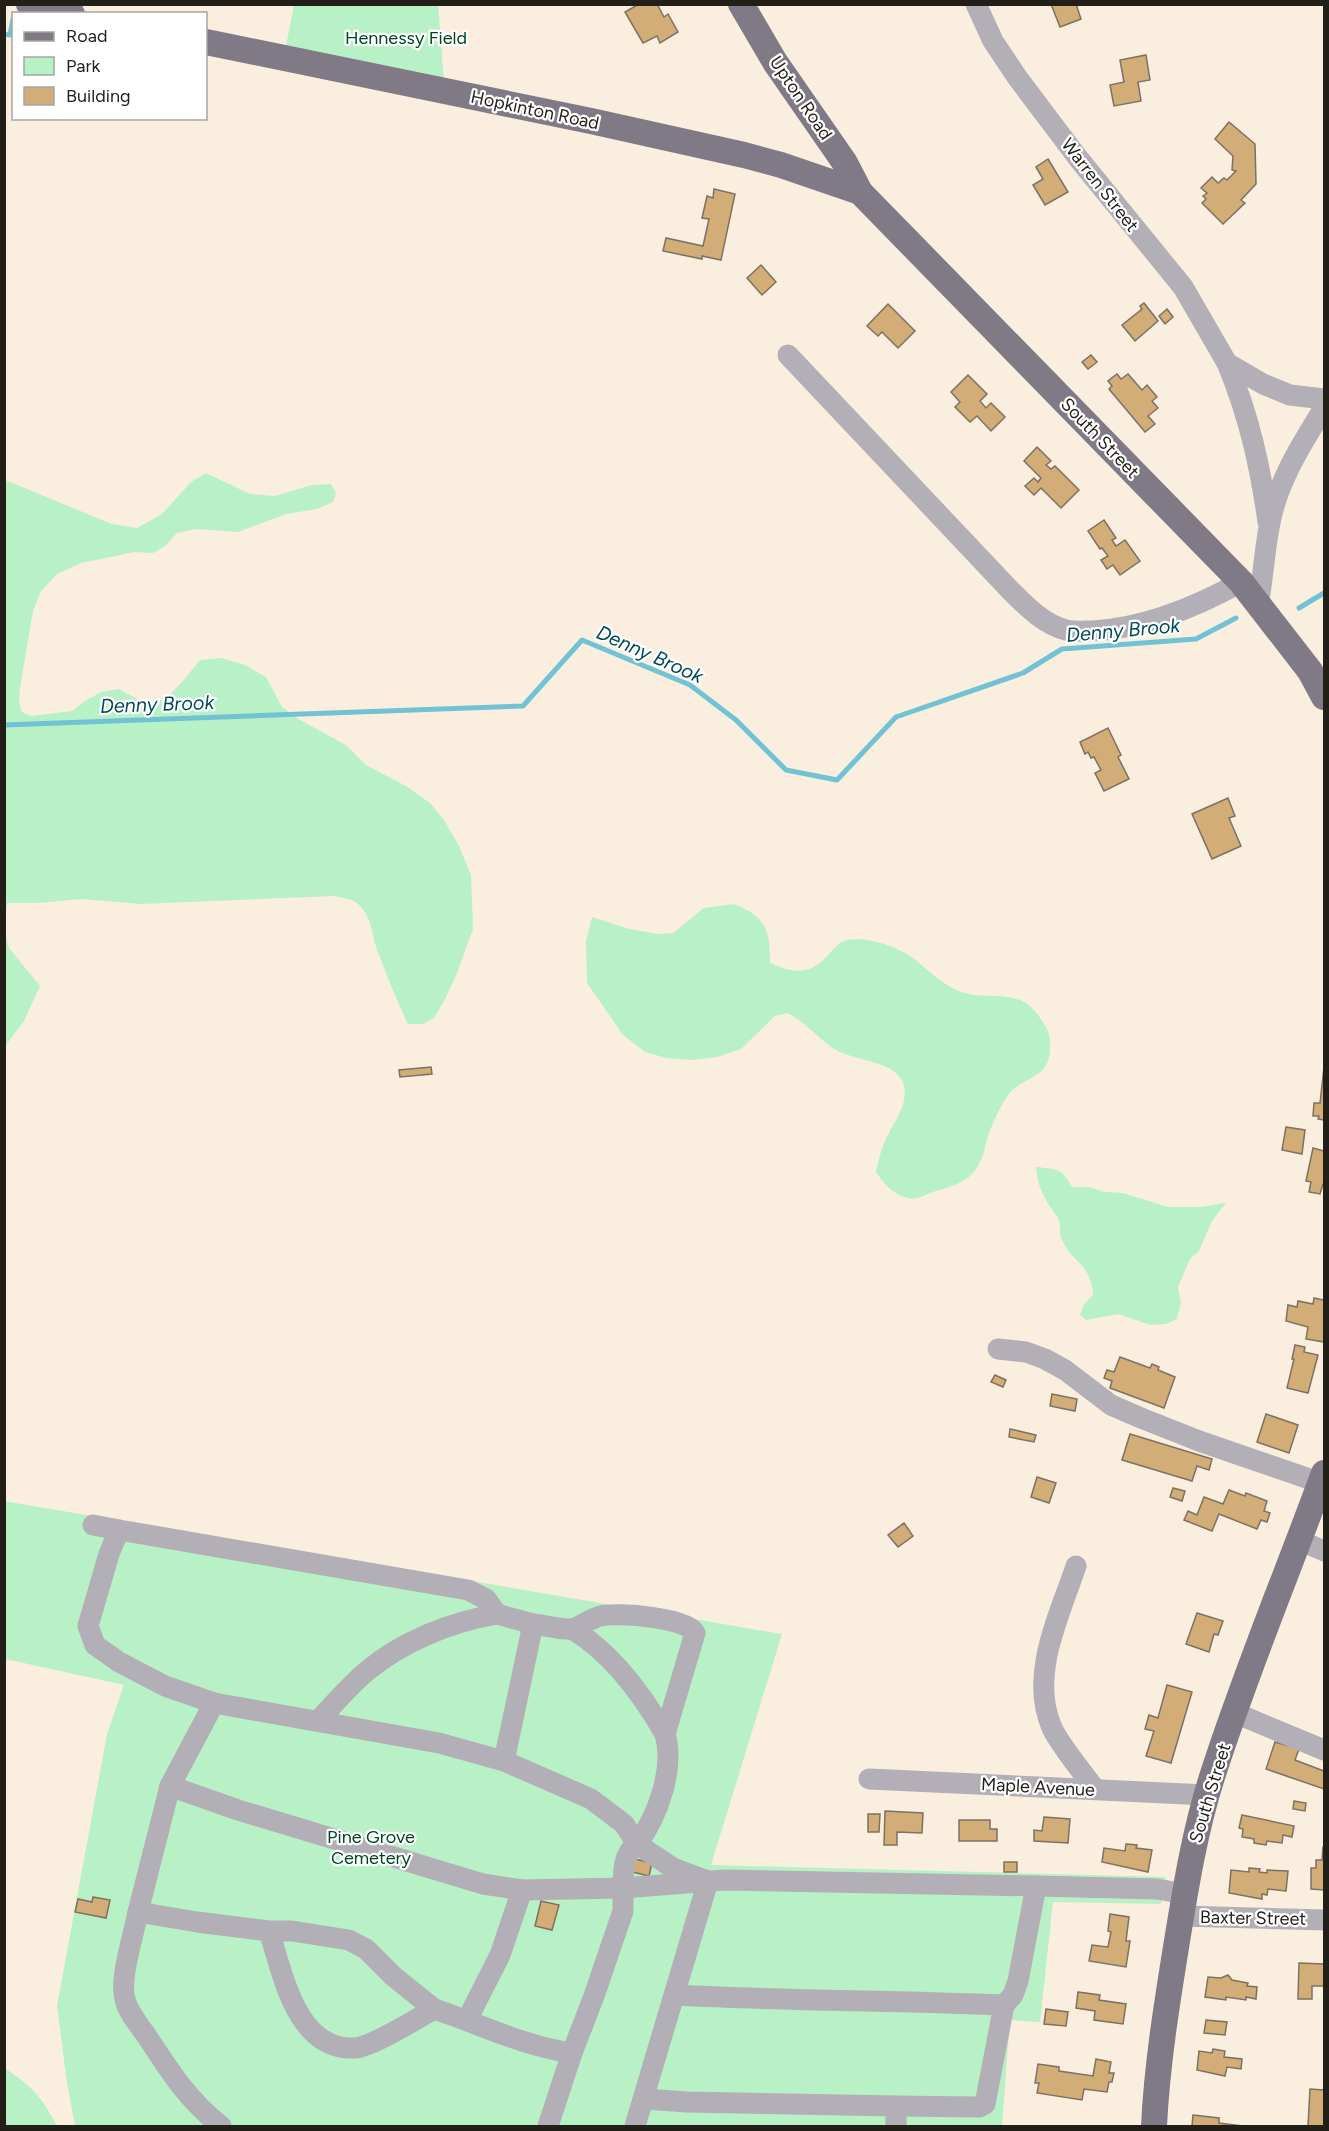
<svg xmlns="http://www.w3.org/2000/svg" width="1329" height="2131" viewBox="0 0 1329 2131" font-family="Figtree,sans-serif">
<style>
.green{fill:#b9f1c7}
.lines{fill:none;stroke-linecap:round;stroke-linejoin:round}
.stream{stroke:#71c2d4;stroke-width:5}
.building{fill:#d2ad77;stroke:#7c7163;stroke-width:1.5}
.minor{stroke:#b3afb7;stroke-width:21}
.major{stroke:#807986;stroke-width:26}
.labels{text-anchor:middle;stroke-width:4.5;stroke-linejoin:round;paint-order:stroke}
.park-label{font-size:18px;fill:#004620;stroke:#fff}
.street-label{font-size:18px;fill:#221e18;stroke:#fff}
.water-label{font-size:20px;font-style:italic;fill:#004b58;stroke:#fff}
</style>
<rect width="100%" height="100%" fill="#faefde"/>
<g class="green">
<polygon points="294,5 438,5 444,80 286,46"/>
<path d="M 206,473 L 250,494 L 275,496 L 312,485 L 331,484 L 336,493 L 333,502 L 317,509 L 286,514 L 238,532 L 196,529 L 177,533 L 165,546 L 153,553 L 135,552 L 111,557 L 81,563 L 57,574 L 41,591 L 33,611 L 20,688 L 19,703 L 22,712 L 31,716 L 72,711 L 85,701 L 101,692 L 119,689 L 149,705 C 173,698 184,679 200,660 L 222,658 L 245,665 L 266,677 L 282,707 L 300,720 L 346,745 L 366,765 L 406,786 L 430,803 L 444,820 L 459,846 L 471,875 L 473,929 L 456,976 L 444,1001 L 434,1018 L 423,1024 L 408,1024 C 397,1002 388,978 379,955 C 371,936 374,919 358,904 C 353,899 342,898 336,896 L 141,904 L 82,899 L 38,903 L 7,903 L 5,923 L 5,480 L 112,524 L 137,528 L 162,514 L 191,482 Z"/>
<path d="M 734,904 C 766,917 770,929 770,963 C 793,973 809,976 827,956 C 834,949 838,942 848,940 C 868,936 898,947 913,958 C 928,970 943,985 961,992 C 981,999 1005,992 1024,1002 C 1033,1006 1042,1020 1047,1029 C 1050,1034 1050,1041 1050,1047 C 1050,1080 1024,1075 1008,1095 C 1000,1107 993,1122 988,1136 C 985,1146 984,1156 978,1166 C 968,1184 950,1186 933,1192 C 924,1195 917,1201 907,1198 C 893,1194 884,1184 876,1172 C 879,1158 882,1145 889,1133 C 894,1122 902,1112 904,1100 C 912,1061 861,1063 838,1051 C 818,1040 808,1023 787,1013 L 775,1016 L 741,1049 L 717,1057 L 691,1060 L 666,1058 L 645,1052 L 623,1035 L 587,983 L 586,941 L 592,917 L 629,929 L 658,934 L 673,933 L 704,908 Z"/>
<polygon points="4,929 9,948 40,986 24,1021 5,1046"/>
<path d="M 1036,1167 C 1056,1169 1062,1168 1072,1187 L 1089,1187 L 1105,1192 L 1123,1193 L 1168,1207 L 1200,1207 L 1226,1203 L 1212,1221 L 1199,1251 L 1190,1259 L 1178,1287 L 1181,1303 L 1177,1319 L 1166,1324 L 1150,1325 L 1118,1314 L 1086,1320 L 1080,1315 L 1084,1304 L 1093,1295 C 1091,1263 1073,1264 1062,1240 C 1059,1234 1061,1228 1059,1221 C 1057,1214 1050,1208 1047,1202 C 1040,1190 1037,1180 1036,1167 Z"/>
<polygon points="4,1501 782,1634 711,1865 1166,1877 1161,1904 1053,1902 1040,2022 1010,2020 1002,2126 75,2126 66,2076 57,2006 107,1734 124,1685 5,1659"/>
<path d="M 5,2068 C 32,2087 42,2097 57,2126 L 5,2126 Z"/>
</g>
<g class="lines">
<g class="stream">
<polyline points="4,34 10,35 13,19"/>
<polyline points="1299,608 1324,593"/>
<polyline points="4,725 523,706 582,640 690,685 736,720 786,770 837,780 896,717 1023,673 1062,649 1196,639 1236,618"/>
</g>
</g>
<g class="building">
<polygon points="639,4 657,4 664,17 668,14 678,32 660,43 657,36 643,43 625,12"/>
<polygon points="1051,4 1076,4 1081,19 1060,27"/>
<polygon points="1146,55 1150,80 1138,82 1141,101 1114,106 1110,85 1124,82 1120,60"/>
<polygon points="1229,122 1255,144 1256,184 1241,200 1245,203 1223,224 1202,203 1206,199 1203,196 1207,193 1201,188 1212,177 1218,183 1224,178 1227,180 1236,171 1232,170 1233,156 1215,139"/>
<polygon points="1048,159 1068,192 1045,205 1033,185 1043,179 1036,167"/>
<polygon points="714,189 735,194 721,260 702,256 702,259 663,251 666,238 703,246 709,219 702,218 707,196 713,198"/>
<polygon points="761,265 776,282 762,295 747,278"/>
<polygon points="1144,303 1158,321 1135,341 1122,325 1142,309 1140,306"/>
<polygon points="888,304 915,331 898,348 882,332 878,336 867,326"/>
<polygon points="1167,309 1173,317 1165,324 1159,316"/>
<polygon points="1091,355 1097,362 1088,369 1082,362"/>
<polygon points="1117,374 1121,379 1128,374 1142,390 1147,385 1157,397 1152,401 1158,408 1148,416 1155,424 1145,432 1109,389 1112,386 1108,381"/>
<polygon points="968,375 987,394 980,401 986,408 991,403 1005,417 991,431 977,416 970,422 955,407 960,402 951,392"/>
<polygon points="1037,447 1051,461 1046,465 1051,469 1055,466 1079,490 1061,508 1041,488 1034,495 1025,486 1034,478 1038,482 1041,478 1024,461"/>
<polygon points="1104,520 1116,538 1112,540 1116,546 1125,540 1140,561 1120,575 1113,565 1107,569 1101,560 1108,556 1102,548 1100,549 1088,531"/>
<polygon points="1108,728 1121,755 1118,757 1129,779 1104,791 1095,773 1101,770 1094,757 1091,758 1088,752 1085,754 1080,742"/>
<polygon points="1228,798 1235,816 1229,818 1241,846 1212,859 1192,814"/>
<polygon points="431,1067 432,1074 400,1077 399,1070"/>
<polygon points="1324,1067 1324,1120 1318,1119 1319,1116 1313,1116 1314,1103 1320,1103"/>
<polygon points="1286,1127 1305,1130 1302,1154 1282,1150"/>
<polygon points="1313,1148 1324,1151 1324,1184 1323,1184 1320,1194 1309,1192 1311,1182 1306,1181"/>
<polygon points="1314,1298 1324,1300 1324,1342 1306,1339 1308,1327 1286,1321 1288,1305 1297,1307 1298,1301 1313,1304"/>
<polygon points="1295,1345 1305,1347 1304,1352 1318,1355 1308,1393 1287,1388 1294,1359 1292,1359"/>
<polygon points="1120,1357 1150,1368 1152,1364 1159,1367 1158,1370 1175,1377 1164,1408 1110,1388 1112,1381 1104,1378 1107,1370 1114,1372"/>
<polygon points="995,1375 1006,1380 1003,1387 991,1382"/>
<polygon points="1052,1394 1077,1399 1075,1411 1050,1406"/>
<polygon points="1266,1414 1298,1425 1289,1453 1257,1442"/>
<polygon points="1010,1429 1036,1435 1034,1442 1009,1437"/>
<polygon points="1130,1434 1212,1459 1209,1470 1197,1466 1192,1481 1122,1460"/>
<polygon points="1037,1477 1056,1483 1049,1503 1031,1497"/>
<polygon points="1173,1488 1185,1491 1182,1501 1170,1497"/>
<polygon points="1229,1490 1245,1496 1246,1493 1267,1501 1264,1511 1270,1513 1267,1522 1261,1520 1257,1529 1219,1514 1212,1531 1184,1520 1188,1511 1197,1515 1204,1497 1223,1504"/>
<polygon points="904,1523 913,1536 898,1547 888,1535"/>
<polygon points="1197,1613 1223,1621 1218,1635 1214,1634 1209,1652 1186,1644"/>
<polygon points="1167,1685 1192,1692 1171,1763 1146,1756 1154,1731 1145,1729 1149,1715 1158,1718"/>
<polygon points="1275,1742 1299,1749 1295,1760 1324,1771 1324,1789 1266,1769"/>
<polygon points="1294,1801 1306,1803 1305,1811 1293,1809"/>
<polygon points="885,1811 923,1813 922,1833 897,1832 897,1845 884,1845"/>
<polygon points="868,1814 880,1814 879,1832 868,1832"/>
<polygon points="1242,1815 1294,1826 1292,1837 1283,1835 1282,1843 1267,1841 1266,1845 1254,1843 1254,1839 1242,1837 1243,1829 1239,1828"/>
<polygon points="1044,1817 1070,1819 1068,1843 1034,1841 1034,1830 1042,1831"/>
<polygon points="959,1820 990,1820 990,1829 997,1829 997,1841 959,1841"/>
<polygon points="1126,1844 1137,1845 1136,1848 1152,1850 1148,1872 1102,1862 1104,1848 1125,1851"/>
<polygon points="1323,1847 1324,1847 1324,1890 1311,1889 1311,1868 1316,1868 1316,1860 1322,1860"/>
<polygon points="631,1858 652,1863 649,1876 628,1871"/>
<rect x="1004" y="1862" width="13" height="10"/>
<polygon points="1249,1868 1260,1869 1259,1872 1267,1873 1267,1870 1288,1871 1286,1891 1268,1889 1267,1895 1262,1894 1262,1899 1229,1893 1231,1870 1249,1872"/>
<polygon points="93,1897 110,1900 106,1918 75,1912 78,1899 92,1902"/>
<polygon points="541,1901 559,1905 552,1930 535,1926"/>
<polygon points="1110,1914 1129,1917 1126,1941 1130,1941 1126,1967 1089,1961 1092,1945 1108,1947 1111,1932 1108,1931"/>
<polygon points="1299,1963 1324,1964 1324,1986 1312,1986 1312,1999 1298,1999"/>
<polygon points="1228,1975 1232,1980 1248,1983 1247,1986 1257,1987 1256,1999 1246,1997 1246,2000 1226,1997 1226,2000 1205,1997 1208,1977 1221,1978"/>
<polygon points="1078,1992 1100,1995 1099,2000 1126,2004 1123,2024 1094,2020 1095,2011 1076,2008"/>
<polygon points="1046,2009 1068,2012 1066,2026 1044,2024"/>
<polygon points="1206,2020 1227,2022 1225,2035 1204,2033"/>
<polygon points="1213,2049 1225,2051 1224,2057 1242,2059 1241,2069 1227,2067 1225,2076 1197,2070 1199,2051 1212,2053"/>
<polygon points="1096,2059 1111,2062 1109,2073 1114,2073 1112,2082 1109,2082 1107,2092 1084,2089 1082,2100 1037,2093 1039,2083 1035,2083 1038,2064 1059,2067 1059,2071 1093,2076"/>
<polygon points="1310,2089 1324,2090 1324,2126 1308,2126"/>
<polygon points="1193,2115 1219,2118 1219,2123 1243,2126 1192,2126"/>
</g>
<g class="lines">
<g class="minor">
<polyline points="976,4 993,41 1017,77 1078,158 1183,287 1227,363 1263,384 1290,395 1324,399"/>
<path d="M 788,355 L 1010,590 C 1026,606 1043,624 1066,630 C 1074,632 1085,631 1093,631 C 1146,628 1196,607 1241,582"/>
<path d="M 1227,363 C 1249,416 1260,465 1268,522"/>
<path d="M 1258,605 C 1263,580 1264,554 1269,528 C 1276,484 1301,445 1324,408"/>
<polyline points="998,1349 1026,1352 1045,1359 1065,1370 1111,1405 1141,1418 1199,1441 1321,1483"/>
<polyline points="93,1525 119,1530"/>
<polygon points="119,1530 468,1590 486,1599 497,1614 533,1624 504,1761 439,1743 214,1703 165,1686 119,1662 95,1645 88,1626 109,1554"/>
<polyline points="1299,1540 1324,1551"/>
<path d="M 1076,1566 C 1059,1617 1029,1675 1052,1728 C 1060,1745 1083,1773 1095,1789"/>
<path d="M 533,1624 C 545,1625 559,1630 571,1629 C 579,1628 591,1618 601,1616 C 617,1612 689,1618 695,1633 L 665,1734 C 675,1768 658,1816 637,1844 L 673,1868 L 708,1881 L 635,2126"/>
<path d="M 572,1629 C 612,1653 642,1694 665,1734"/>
<path d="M 214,1703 L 170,1786 L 138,1912 L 197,1922 L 269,1931 L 292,1931 L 349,1940 L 366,1949 L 393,1976 L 434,2009 C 418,2018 372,2047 355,2048 C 296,2051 283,1974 269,1931"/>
<polyline points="1235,1713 1324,1750"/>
<path d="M 318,1721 C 334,1704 349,1686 367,1671 C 403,1641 451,1622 497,1614"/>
<path d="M 504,1761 L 591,1799 L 624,1824 L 637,1844 C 623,1852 623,1873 623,1888 L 725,1880 L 1036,1886 L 1018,1981 L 1013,1995 L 1004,2005"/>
<polyline points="869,1779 1207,1795"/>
<polyline points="170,1786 238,1810 483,1884 522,1890 623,1888 623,1911 594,1996 572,2053"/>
<polyline points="1036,1886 1157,1889 1185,1894"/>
<path d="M 138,1912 C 134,1934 119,1979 125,1999 C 128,2013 140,2026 148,2038 C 171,2073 188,2100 221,2126"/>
<polyline points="1181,1916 1324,1920"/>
<path d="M 675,1995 C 785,2001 894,2000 1004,2005 L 985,2104 L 979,2107 L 896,2106"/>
<path d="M 434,2009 C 480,2024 523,2046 572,2053 L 548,2126"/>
<polyline points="467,2020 500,1955 522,1890"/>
<polyline points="644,2099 687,2102 896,2106 896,2126"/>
</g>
<g class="major">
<polyline points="29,4 72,14"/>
<polyline points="741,4 775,62 845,163 860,192 1241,582 1310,671 1324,697"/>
<polyline points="206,42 591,121 744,155 781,165 860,192"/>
<path d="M 1154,2126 C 1157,2064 1167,2003 1177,1941 C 1186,1886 1195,1830 1212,1777 C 1245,1674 1287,1574 1324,1473"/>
</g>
</g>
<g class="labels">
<g class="park-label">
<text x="406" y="44">Hennessy Field</text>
<text x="371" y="1843">Pine Grove<tspan x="371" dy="21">Cemetery</tspan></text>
</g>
<g class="street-label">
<text transform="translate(801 98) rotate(56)" y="6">Upton Road</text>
<text transform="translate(535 110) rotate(12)" y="6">Hopkinton Road</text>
<text transform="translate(1100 185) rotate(52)" y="6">Warren Street</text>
<text transform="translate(1100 438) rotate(46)" y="6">South Street</text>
<text transform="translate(1038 1787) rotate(3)" y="6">Maple Avenue</text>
<text transform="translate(1210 1793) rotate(-73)" y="6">South Street</text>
<text transform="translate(1253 1918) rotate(1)" y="6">Baxter Street</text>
</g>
<g class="water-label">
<text transform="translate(1123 630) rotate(-5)" y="7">Denny Brook</text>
<text transform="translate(650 654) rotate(24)" y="7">Denny Brook</text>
<text transform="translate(157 704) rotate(-2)" y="7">Denny Brook</text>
</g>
</g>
<rect width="1329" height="2131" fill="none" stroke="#221e18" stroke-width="12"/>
<rect x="12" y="12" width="195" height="108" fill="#ffffff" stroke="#a7a5a3" stroke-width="1.5"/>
<rect x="24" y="32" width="30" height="9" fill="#807986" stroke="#a7a5a3" stroke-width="1.5"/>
<text x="66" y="42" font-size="18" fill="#221e18">Road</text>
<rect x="24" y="57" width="30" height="18" fill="#b9f1c7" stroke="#a7a5a3" stroke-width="1.5"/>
<text x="66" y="72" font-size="18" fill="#221e18">Park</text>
<rect x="24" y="87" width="30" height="18" fill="#d2ad77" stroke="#a7a5a3" stroke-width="1.5"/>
<text x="66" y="102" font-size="18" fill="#221e18">Building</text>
</svg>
